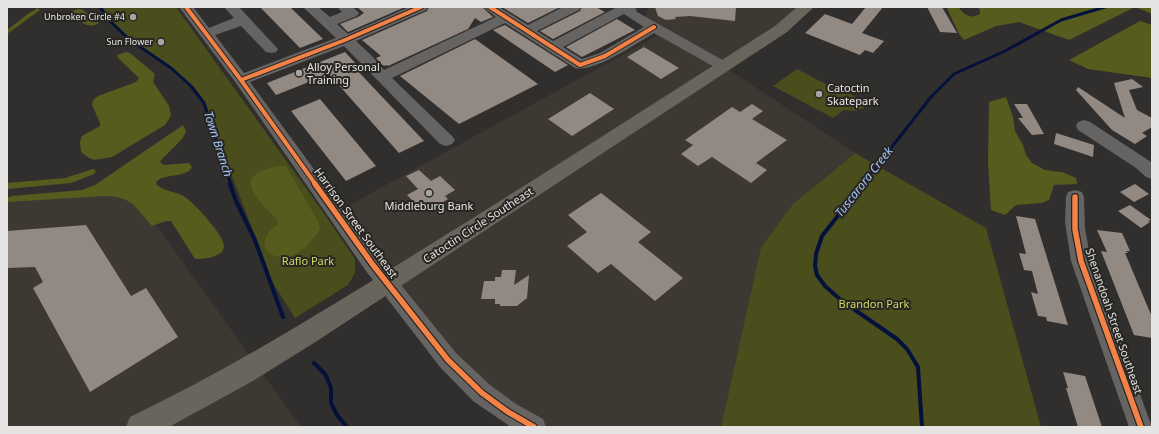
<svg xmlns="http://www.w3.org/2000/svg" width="1159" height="434" viewBox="0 0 1159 434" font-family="'Noto Sans',sans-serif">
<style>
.built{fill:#3e3833}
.green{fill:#4a4d1c}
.forest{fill:#585b1e}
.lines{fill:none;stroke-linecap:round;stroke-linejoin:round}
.stream-far1{stroke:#04123b;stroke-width:3}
.stream{stroke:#04123b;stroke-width:4}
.building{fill:#928982}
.minor{fill:#656463;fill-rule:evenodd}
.major{fill:#69655c;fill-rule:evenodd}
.cycleway-far1-casing{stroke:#282623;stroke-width:6}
.cycleway-casing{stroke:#282623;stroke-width:8}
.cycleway-far1{stroke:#f48246;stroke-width:4}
.cycleway{stroke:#f48246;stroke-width:5.5}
.poi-dot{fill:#a6a5a3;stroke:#282623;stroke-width:1.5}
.labels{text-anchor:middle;stroke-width:4;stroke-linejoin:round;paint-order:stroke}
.far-poi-label{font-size:9px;fill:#e5e4e2;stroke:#282623;text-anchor:end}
.poi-label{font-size:11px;fill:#e5e4e2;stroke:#282623;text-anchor:start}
.street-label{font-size:11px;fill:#e5e4e2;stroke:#282623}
.park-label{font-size:11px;fill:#d2da61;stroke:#282623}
.water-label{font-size:12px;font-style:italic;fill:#a1c3fa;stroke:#282623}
</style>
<rect width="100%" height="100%" fill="#312f2e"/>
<g class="built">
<polygon points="648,7 806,7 723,66 855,153 793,204 761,247 721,427 536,427 448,360 353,212 348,206 657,36 642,28"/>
<polygon points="133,193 301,427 7,427 7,199"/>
</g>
<g class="green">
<polygon points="100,7 176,7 323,212 355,259 355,273 348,285 295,318 273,283 204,103 191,86 171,68 130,40 112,23"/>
<path d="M 797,69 L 837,90 C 844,89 846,91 852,95 C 858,99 863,98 864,108 L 855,111 L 844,110 L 833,118 L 773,86 Z"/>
<polygon points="855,153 986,228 1041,427 721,427 761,247 793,204"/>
</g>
<g class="forest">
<path d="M 949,7 L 958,7 C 966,16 970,19 980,14 L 979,7 L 1152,7 L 1152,14 L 1135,7 L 1069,40 L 1019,22 L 996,26 L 964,40 L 959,34 L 947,8 Z"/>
<polygon points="38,8 40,10 7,34 7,30 29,13"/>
<path d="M 79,9 L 83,10 L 99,23 C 88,30 80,21 70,14 L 71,11 Z"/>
<polygon points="1140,21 1152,25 1152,78 1088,69 1069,60"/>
<polygon points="126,52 130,53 155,74 153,82 169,106 171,116 165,125 112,157 94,160 89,158 81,152 80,142 82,136 100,126 100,123 92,105 93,100 98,96 136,82 139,78 118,58 117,55"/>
<polygon points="1006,97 1013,117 1015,131 1023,145 1026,155 1032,163 1045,170 1062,172 1076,178 1077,184 1054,185 1049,200 1042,203 1016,205 1005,215 991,210 988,162 989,102"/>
<path d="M 183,125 L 186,131 L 183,138 L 162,159 L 160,162 L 164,165 L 189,163 L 192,167 C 187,178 166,173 157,181 L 156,184 C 164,192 176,191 185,197 C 194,203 224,235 224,246 C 224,248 223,250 222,252 C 213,258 206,259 195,259 L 171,221 L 166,221 L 152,226 L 133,204 L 126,200 L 117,197 L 105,196 L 7,202 L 7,198 L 12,196 L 82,190 L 95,185 Z"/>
<path d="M 280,166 L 286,166 L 319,223 L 320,229 C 314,238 305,250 294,255 C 280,261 257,254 267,235 C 269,231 274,227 278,224 L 277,218 C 268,212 245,190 252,178 C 256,171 273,167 280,166 Z"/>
<polygon points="93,169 96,171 94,174 71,183 7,189 7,183 65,178"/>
</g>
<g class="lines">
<g class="stream-far1">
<polyline points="100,7 112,23 130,40 171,68 191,86 204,103 231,185"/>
<polyline points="862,185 931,97 954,74 1005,51 1061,20 1105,7"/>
</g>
<g class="stream">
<polyline points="230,184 236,201 255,240 283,317"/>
<polyline points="863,184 822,236 816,254 815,266 817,275 825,286 842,301 897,339 907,349 918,367 922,427"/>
<polyline points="314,363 325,374 331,388 331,403 337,415 347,427"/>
</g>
</g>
<g class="building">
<polygon points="260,7 290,7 323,39 300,48"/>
<polygon points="357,7 405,7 348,32 340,24 358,17 364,13"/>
<polygon points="429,7 482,7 493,17 481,22 475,18 468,29 388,66 387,65 384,66 380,63 376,58 381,56 362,40 427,11"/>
<polygon points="502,7 560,7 528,23"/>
<polygon points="582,7 596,7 605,12 553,39 540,31 580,11"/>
<polygon points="655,7 736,7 735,21 690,16 675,17 676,19 666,20 658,16"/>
<polygon points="866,7 883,7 862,33 884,41 873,53 865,50 860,55 805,33 825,14 852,24"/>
<polygon points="927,7 942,7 957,33 940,32"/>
<polygon points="617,19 635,30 582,57 566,47"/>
<polygon points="505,25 568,65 555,72 493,30"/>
<polygon points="475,39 538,84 459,124 400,76"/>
<polygon points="644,47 679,68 661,79 627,57"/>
<polygon points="345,52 356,64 352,65 424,141 399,153 329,74 276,95 267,83"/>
<polygon points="1132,79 1143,87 1129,90 1137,110 1152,118 1152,127 1142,133 1147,136 1135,144 1112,130 1076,90 1078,87 1125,118 1114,83"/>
<polygon points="590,93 614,109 572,136 548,119"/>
<polygon points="320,99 376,166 346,181 291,111"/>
<polygon points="752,104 763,111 752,119 787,140 756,163 767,170 751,183 712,157 698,166 681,154 693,145 685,140 732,107 740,112"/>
<polygon points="1014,104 1027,104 1044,134 1032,135 1018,118 1023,118"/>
<polygon points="1056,133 1094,145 1093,157 1054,144"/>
<polygon points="419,170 431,181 440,176 455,190 445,196 448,199 435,207 433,205 423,211 407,195 418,189 406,176"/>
<polygon points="1135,184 1149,194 1134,202 1120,192"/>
<polygon points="601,193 651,232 638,242 683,278 655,301 611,264 598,273 567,246 587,232 568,215"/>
<polygon points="1130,205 1151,220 1148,221 1150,222 1141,228 1118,211"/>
<polygon points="1016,216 1035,219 1068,325 1047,321 1046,317 1038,316 1031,292 1038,294 1032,271 1024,270 1019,253 1026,254"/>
<polygon points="86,225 131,296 146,288 178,337 90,392 33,288 43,282 35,267 7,268 7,231"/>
<polygon points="1097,230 1122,233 1130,251 1126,251 1128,253 1125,253 1152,317 1152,338 1134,335 1101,251 1107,252"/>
<polygon points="502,270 516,270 514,285 529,275 527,298 517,306 500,306 500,304 495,304 495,299 481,299 484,281 495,281 495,277 501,277"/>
<polygon points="1063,372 1085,376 1102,427 1078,427 1066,388 1068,388"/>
</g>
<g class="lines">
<g class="minor">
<path d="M 179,7 L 193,7 L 209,28 L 234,18 L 224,7 L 239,7 L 278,49 L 276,52 L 271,53 L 266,52 L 241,26 L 215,35 L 244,73 L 336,38 L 303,7 L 318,7 L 330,17 L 342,12 L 337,7 L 353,7 L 359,13 L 357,16 L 337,24 L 348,34 L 409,7 L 428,7 L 426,10 L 356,41 L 371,55 L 384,70 L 496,17 L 483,7 L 499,7 L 528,25 L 563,7 L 581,7 L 579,10 L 537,31 L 553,41 L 617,7 L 635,7 L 637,12 L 728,63 L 731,66 L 728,69 L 723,71 L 718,69 L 654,33 C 637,43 594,73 575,68 L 505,23 L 392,78 L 452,136 L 455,140 L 452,144 L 446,146 L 440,144 L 344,46 L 250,82 L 380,259 L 456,353 L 490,385 L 516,404 L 543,419 L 546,427 L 511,427 L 473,401 L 440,367 L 366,271 L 236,83 ZM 624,14 L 644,27 L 600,53 L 582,59 L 563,47 Z"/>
<polygon points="1084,120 1090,122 1148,160 1152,163 1152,179 1146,177 1136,168 1078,130 1076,126 1078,122"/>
<polygon points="1075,190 1082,192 1084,197 1085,229 1091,261 1152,427 1129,427 1071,261 1065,222 1066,197 1068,192"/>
</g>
<path class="major" d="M 797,7 L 814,7 L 787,32 L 317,341 L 251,382 L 169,427 L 126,427 L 130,417 C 232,368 327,309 423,249 C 541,176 658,101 775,26 Z"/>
<g class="cycleway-far1-casing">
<g id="cycleway-far1">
<polyline points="186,7 241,80 316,185"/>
<polyline points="490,7 580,65 605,56 654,27"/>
<polyline points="241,80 345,40 421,7"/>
</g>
</g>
<g class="cycleway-casing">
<g id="cycleway">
<polyline points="315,184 373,265 448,360 482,393 508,412 534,427"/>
<polyline points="1075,197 1075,229 1081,261 1141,427"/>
</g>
</g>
<use href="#cycleway-far1" class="cycleway-far1"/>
<use href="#cycleway" class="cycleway"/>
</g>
<g class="poi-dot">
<circle cx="133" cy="17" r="4"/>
<circle cx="161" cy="42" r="4"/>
<circle cx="299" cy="73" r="4"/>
<circle cx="819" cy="94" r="4"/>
<circle cx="429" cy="193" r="4"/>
</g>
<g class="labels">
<g class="far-poi-label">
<text x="125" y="20">Unbroken Circle #4</text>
<text x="153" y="45">Sun Flower</text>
</g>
<g class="poi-label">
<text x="307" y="71">Alloy Personal<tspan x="307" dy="13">Training</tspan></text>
<text x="827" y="92">Catoctin<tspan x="827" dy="13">Skatepark</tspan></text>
<text x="429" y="210" text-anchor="middle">Middleburg Bank</text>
</g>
<g class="street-label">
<text transform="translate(356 223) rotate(54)" y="4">Harrison Street Southeast</text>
<text transform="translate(478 225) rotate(-33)" y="4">Catoctin Circle Southeast</text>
<text transform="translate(1114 321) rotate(71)" y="4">Shenandoah Street Southeast</text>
</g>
<g class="park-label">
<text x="308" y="265">Raflo Park</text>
<text x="874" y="308">Brandon Park</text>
</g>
<g class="water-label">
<text transform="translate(218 144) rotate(72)" y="4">Town Branch</text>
<text transform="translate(864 182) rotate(-52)" y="4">Tuscarora Creek</text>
</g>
</g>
<rect width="1159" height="434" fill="none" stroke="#e5e4e2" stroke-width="16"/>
</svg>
